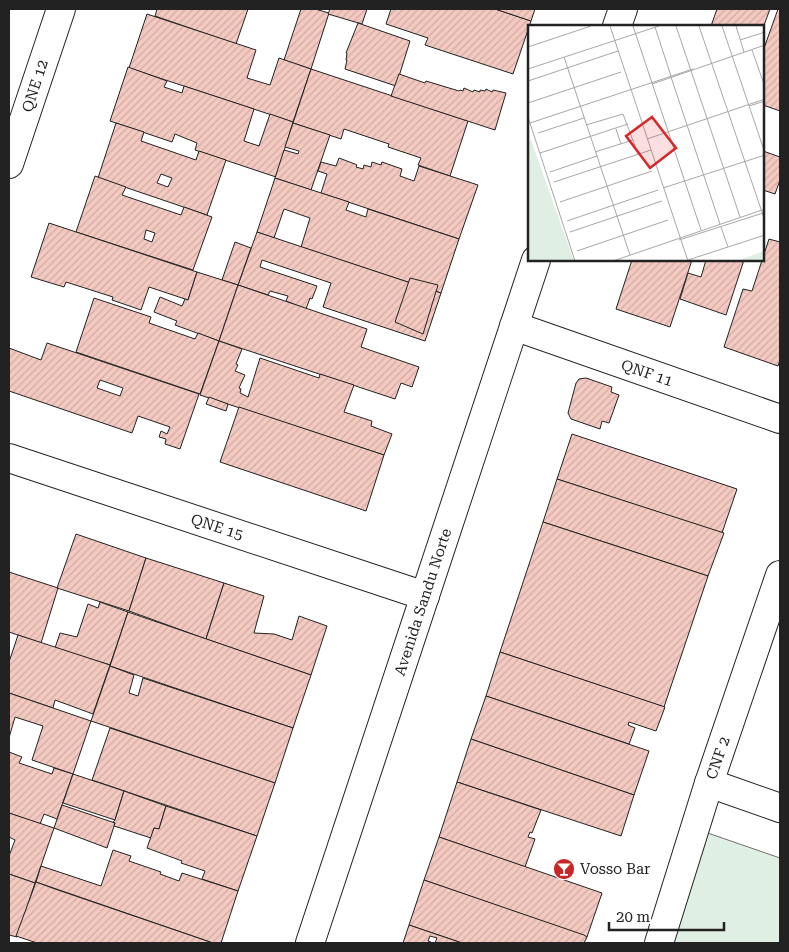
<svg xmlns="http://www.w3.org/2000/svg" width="789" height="952" viewBox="0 0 789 952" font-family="'Roboto Serif',serif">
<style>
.green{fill:#e0efe3;stroke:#6f6f6f}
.building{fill:url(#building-hatch);stroke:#222;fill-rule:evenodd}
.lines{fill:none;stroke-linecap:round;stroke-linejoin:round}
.minor-casing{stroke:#222;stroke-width:30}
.secondary-casing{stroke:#222;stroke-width:30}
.minor{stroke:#fff;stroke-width:28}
.secondary{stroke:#fff;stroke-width:28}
.labels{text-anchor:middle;stroke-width:4;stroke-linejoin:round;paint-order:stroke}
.street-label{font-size:15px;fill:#222;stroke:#fff}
.poi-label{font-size:15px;fill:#222;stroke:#fff;text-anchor:start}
.inset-road{fill:none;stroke:#a7a7a7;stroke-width:1}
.view{fill:#d62828;fill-opacity:0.15;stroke:#d62828;stroke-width:2.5}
.inset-edge{fill:none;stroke:#222;stroke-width:2.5}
</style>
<defs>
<pattern id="building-hatch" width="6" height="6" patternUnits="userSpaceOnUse" patternTransform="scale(1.25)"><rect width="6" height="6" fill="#f3c9c0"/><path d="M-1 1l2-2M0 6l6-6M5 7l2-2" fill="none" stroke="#d0aca5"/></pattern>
</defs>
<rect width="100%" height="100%" fill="#fff"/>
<polygon class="green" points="699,830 780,858 780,943 663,943"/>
<g class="building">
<polygon points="157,9 248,9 236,44 155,16"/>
<polygon points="301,9 315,9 329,13 311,69 284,60"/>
<polygon points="330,9 367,9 362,24 328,14"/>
<polygon points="391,9 495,9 531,21 513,74 425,45 428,38 386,24"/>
<polygon points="495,9 535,9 531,21"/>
<polygon points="717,9 770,9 763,28 763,26 711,26"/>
<polygon points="778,9 780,9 780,111 763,105 763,51"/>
<polygon points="147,14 256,50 247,78 270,85 279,58 311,69 293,122 129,68"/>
<polygon points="358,23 410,41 396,86 345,69 347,60 346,60 347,53 346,53"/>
<polygon points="128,67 167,81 164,87 182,93 184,86 254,109 244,141 259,146 270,114 293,122 276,177 195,150 197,143 175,134 172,142 110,121"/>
<polygon points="311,69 468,121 450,176 418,165 421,158 388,147 389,144 344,129 341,139 293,123"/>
<polygon points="399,74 425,83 426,81 459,91 460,90 463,91 464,88 473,92 474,90 480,92 480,90 485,91 486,89 492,92 493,90 506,93 495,130 391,96"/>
<path d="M 116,123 L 144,132 L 141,141 L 196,160 L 199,151 L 226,160 L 207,215 L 98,178 ZM 161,174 L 172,178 L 168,187 L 157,183 Z"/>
<polygon points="293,123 330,135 311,190 275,178 284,150 298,154 299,151 285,147"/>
<polygon points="763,151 780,157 780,180 775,194 763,190"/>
<polygon points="339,158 355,164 357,165 356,167 363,169 364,165 371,167 372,162 381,165 382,162 402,169 400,176 414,181 419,166 478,185 459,239 321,193 327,174 318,171 321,162 336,166"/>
<path d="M 95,176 L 126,187 L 122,195 L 181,215 L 184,207 L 212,217 L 193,270 L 76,232 ZM 146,230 L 155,233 L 152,242 L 144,239 Z"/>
<polygon points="275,178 349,202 346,210 366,217 368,209 459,239 441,293 301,247 310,218 284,209 274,238 257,232"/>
<polygon points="49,223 197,272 188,300 149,287 141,310 112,300 113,297 66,282 64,287 31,277"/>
<polygon points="257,232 441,293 425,341 323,307 331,283 262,260 260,267 317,286 312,299 310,298 306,309 286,301 288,296 270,291 268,295 238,285"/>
<polygon points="769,239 780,242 780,360 778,366 724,347 743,289 752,291"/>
<polygon points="235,242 251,248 238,285 222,280"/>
<polygon points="632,260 692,260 670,327 616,309"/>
<polygon points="706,260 744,260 726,315 680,299 688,273 701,277"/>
<polygon points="197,272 238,285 219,341 175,325 177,321 154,312 160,297 182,306 185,299 188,300"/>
<polygon points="410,278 438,285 423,334 395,322"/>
<polygon points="238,285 367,329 361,347 419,367 412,387 401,383 395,399 219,341"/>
<polygon points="94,298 151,317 149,323 195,339 198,333 219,341 200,394 76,352"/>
<polygon points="219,341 242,349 236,364 238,365 235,371 245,375 239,388 241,389 240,393 248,397 260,358 319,378 320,374 354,385 344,412 372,421 371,426 392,434 384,455 200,395"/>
<path d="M 47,343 L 199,394 L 180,449 L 165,444 L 166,439 L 159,437 L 161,431 L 167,434 L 170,427 L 138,416 L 132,433 L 9,391 L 9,348 L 41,360 ZM 100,380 L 123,388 L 120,396 L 97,388 Z"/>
<polygon points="586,378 612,387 611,392 619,395 609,423 602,421 600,429 571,419 568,413 576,383 579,379"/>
<polygon points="209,397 228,404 226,411 206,404"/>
<polygon points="239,407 384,455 366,511 220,462"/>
<polygon points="572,434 737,489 722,533 557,479"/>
<polygon points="557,479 724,533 708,576 543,522"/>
<polygon points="543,522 708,576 664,707 500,652"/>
<polygon points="76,534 146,558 129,611 57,588"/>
<polygon points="146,558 224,583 206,639 129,611"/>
<polygon points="9,572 58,588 41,643 9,632"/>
<polygon points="224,583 264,596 254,633 274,634 292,640 299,616 327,626 311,675 206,639"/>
<polygon points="100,602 128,612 110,665 55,648 60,633 77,637 88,604 98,608"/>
<polygon points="128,612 311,675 293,728 110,666"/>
<polygon points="18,635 110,665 93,714 55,700 53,708 9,693 9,662"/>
<polygon points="500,652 665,707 656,731 629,722 628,725 635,728 629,744 486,696"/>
<polygon points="110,666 134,675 129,693 138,696 143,678 293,728 275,783 91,721"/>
<polygon points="9,693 91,721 73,774 32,760 43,726 15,717 9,738"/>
<polygon points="486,696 649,751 634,795 471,739"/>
<polygon points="110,728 275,783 257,836 92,780"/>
<polygon points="471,739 634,795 621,836 457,782"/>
<polygon points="9,752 22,757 19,763 52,774 54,768 73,774 57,819 44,814 40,824 9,813"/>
<polygon points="73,774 124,791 115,820 63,803"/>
<polygon points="457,782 541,810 532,833 530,832 528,837 535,839 525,867 439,837"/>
<polygon points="124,791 166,806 159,829 154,828 151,838 114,826 115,823 113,822 115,820"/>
<polygon points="62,805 115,823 107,848 54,828"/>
<polygon points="166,806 257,836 238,891 202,879 205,871 181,863 182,861 147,848 154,828 159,829"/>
<polygon points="9,813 54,828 35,883 9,874 9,856 15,840 9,837"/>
<polygon points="439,837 602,893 587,937 424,880"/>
<polygon points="113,850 131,856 129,861 161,872 160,874 179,881 182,873 238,891 221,943 213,943 36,882 41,866 101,886"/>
<polygon points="9,874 35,883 17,937 9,935"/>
<polygon points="424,880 584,935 587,937 584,943 462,943 409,925"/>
<polygon points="36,882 55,889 213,943 37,943 16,936"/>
<polygon points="409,925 462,943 435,943 437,938 430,936 428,941 433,943 403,943"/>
</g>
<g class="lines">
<g class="minor-casing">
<g id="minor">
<polyline points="9,164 61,9"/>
<polyline points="514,326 780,419"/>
<polyline points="9,458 425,596"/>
<polyline points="709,783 780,808"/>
<polyline points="659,943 709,783 780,575"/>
</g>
</g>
<g class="secondary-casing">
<g id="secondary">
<polyline points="617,26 623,9"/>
<polyline points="310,943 536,260"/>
</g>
</g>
<use href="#minor" class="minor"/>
<use href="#secondary" class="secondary"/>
</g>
<defs>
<g id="bar-disc" transform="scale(1.125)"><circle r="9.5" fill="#c62828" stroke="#fff"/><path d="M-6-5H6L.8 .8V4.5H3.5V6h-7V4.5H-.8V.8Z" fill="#fff"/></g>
</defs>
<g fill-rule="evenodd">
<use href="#bar-disc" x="564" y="869"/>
</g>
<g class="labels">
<g class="street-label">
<text transform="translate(35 86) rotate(-72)" y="5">QNE 12</text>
<text transform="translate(647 373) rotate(19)" y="5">QNF 11</text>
<text transform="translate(217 527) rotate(18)" y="5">QNE 15</text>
<text transform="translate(423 602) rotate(-72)" y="5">Avenida Sandu Norte</text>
<text transform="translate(718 758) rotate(-71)" y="5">CNF 2</text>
</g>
<g class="poi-label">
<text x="580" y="874">Vosso Bar</text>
</g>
</g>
<g transform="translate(528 25)">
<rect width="236" height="236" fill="#fff"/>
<path d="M 3,115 L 46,236 L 0,236 L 0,116 ZM 236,226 L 236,236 L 209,236 L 217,233 Z" fill="#e0efe3"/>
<path class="inset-road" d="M 82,1 L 160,236M 105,1 L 173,205M 148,1 L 212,192M 171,1 L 237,196M 194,1 L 237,128M 208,1 L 216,27M 127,2 L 143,51M 212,15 L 237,7M 0,22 L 63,1M 224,25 L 237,62M 36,32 L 102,230M 0,44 L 131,1M 143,52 L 192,199M 0,56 L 90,26M 124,59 L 237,20M 0,78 L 93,47M 221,81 L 237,76M 0,92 L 47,236M 2,98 L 165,44M 58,100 L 95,89 L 110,129M 88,104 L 93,119M 10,108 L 56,93M 119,114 L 237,74M 67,127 L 105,115M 12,128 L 100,99M 22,147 L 69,131M 26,157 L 123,125M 135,163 L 237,130M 32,177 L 124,146M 39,196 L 130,165M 193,202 L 200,222M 42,207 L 134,176M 151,215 L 235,188M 49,226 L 140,195M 160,235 L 237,210M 85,236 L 237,184"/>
<path class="view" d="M 124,92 L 148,123 L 122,143 L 98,111 Z"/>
<rect width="236" height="236" class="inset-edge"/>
</g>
<rect width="789" height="952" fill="none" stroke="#222222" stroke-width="20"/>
<path d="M609 922v8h115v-8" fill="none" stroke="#222222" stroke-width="2.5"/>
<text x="616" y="922" font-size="15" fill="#222222" stroke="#ffffff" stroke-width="4" paint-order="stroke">20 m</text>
</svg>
